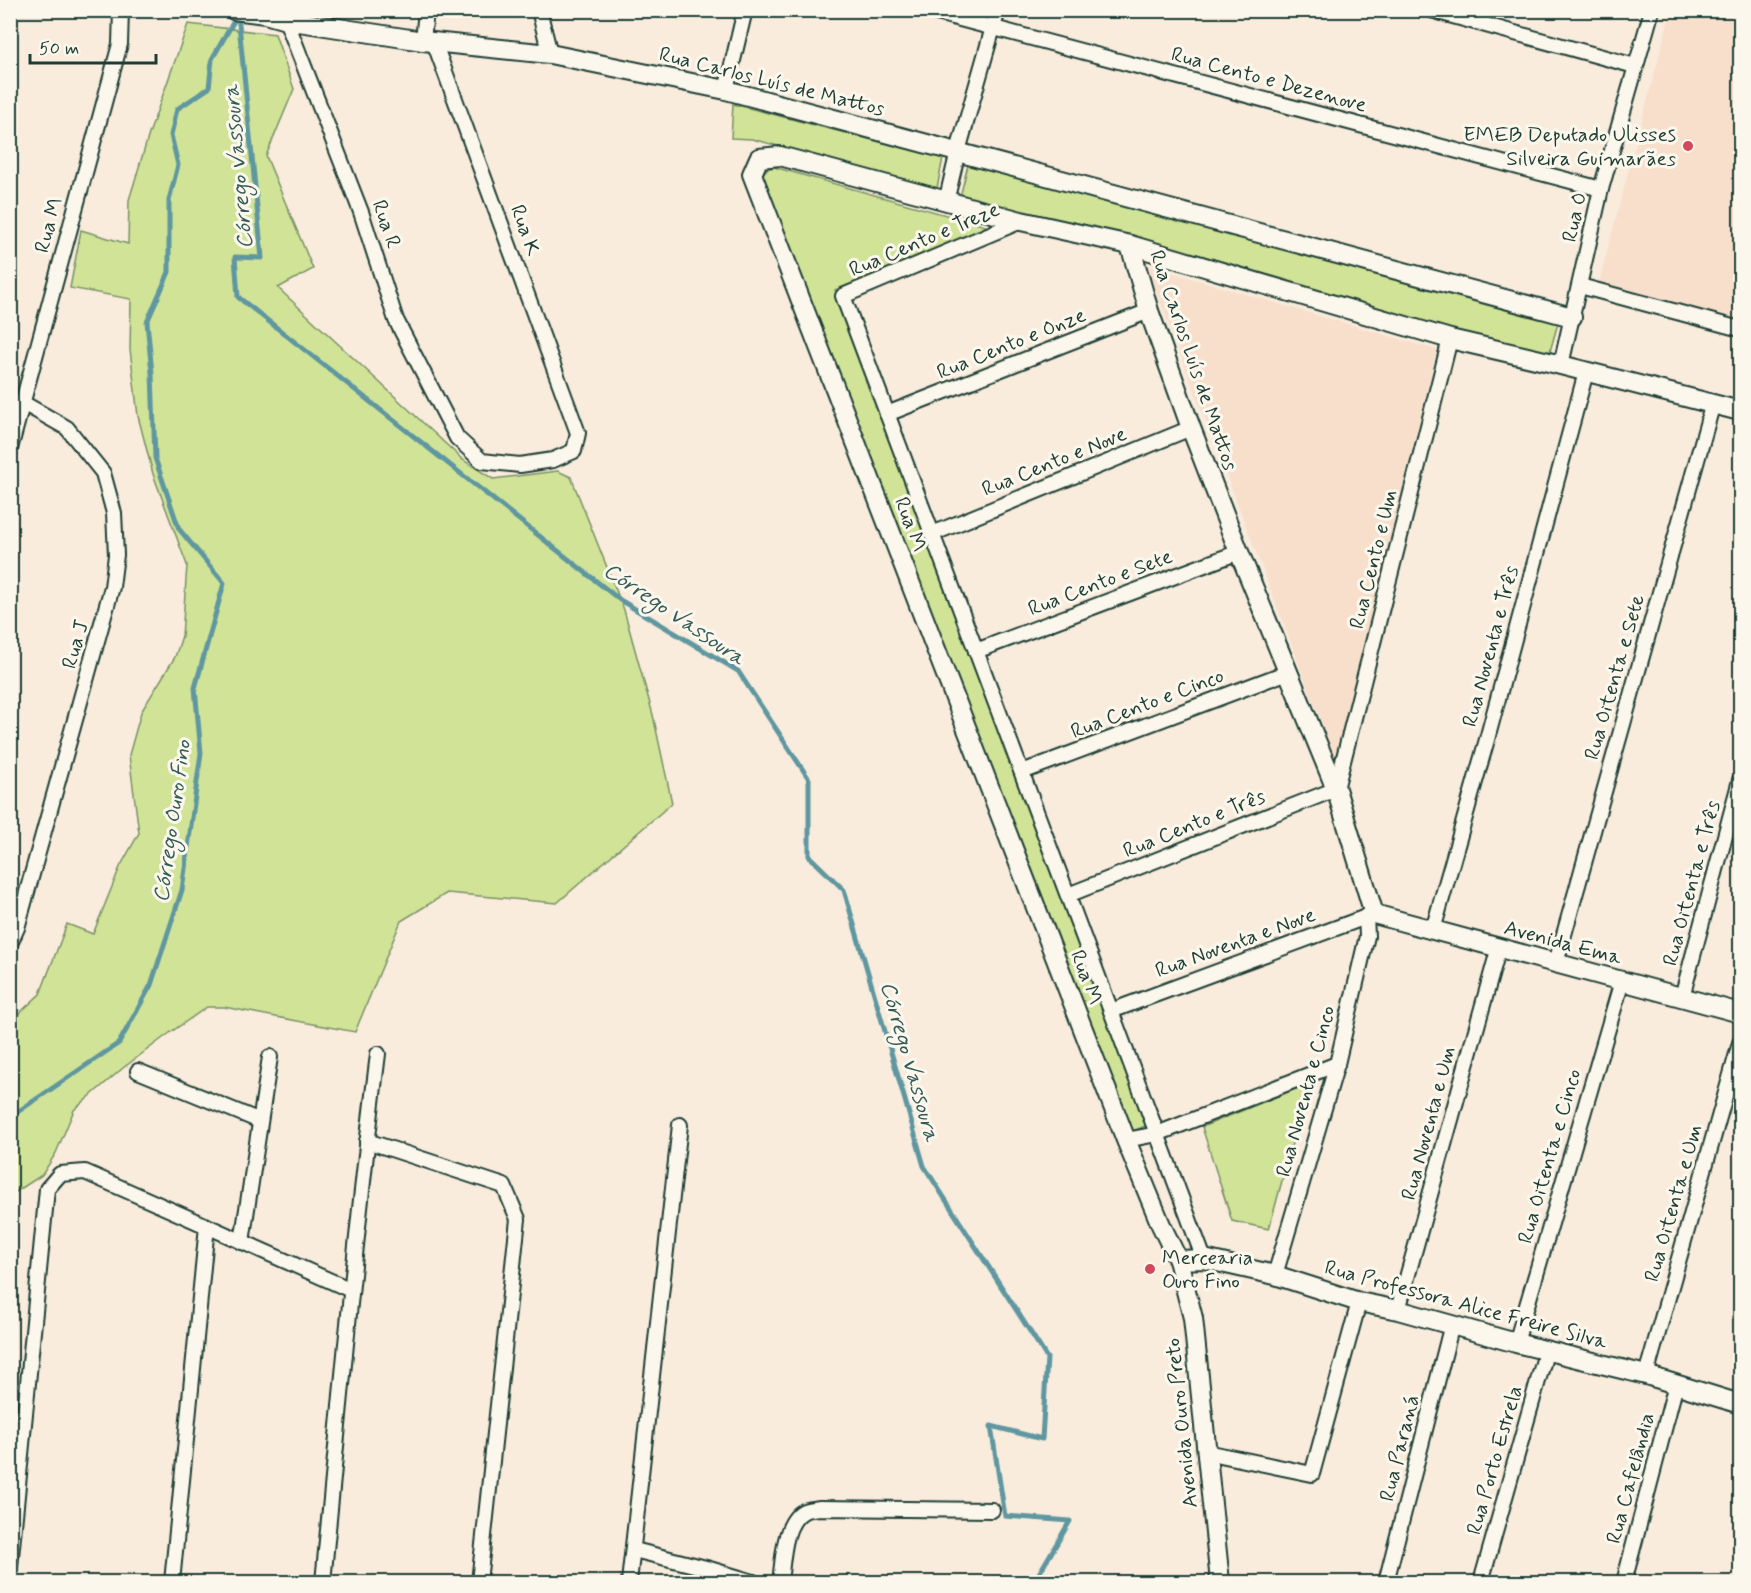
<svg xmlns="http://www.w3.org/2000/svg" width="1751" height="1593" viewBox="0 0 1751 1593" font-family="Mynerve,sans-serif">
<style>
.built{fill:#f7dfcb}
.green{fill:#d1e397;stroke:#789066;stroke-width:1.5}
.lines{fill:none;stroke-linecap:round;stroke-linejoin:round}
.stream{stroke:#5e97a0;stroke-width:5}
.street-casing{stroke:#1f3d34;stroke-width:18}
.secondary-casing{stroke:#1f3d34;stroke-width:22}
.street{stroke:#fbf7ec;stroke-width:14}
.secondary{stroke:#fbf7ec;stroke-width:18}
.poi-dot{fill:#d1495b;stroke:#fbf7ec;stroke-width:2}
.labels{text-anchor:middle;stroke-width:6;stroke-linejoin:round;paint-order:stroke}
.street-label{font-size:21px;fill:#1f3d34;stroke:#fbf7ec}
.poi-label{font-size:21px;fill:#1f3d34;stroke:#fbf7ec;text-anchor:end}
.water-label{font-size:22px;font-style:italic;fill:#345b58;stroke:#fbf7ec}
</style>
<rect width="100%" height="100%" fill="#f9ecdd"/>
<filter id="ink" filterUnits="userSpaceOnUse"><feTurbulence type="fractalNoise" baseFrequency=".0167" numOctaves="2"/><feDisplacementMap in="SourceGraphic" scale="12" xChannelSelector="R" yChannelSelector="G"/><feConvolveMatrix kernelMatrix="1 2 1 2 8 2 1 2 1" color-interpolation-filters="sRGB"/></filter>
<g filter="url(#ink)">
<g class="built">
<polygon points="1671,11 1740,11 1740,319 1599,282"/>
<polygon points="1146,265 1437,350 1336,755 1331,748"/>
</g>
<g class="green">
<polygon points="188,24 275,34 294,89 266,156 313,269 278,288 463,460 493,479 558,471 571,477 624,610 653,715 672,803 557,903 447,893 401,921 355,1032 224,1007 207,1007 171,1032 123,1068 74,1110 56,1153 42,1175 11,1195 11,1021 40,994 67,924 93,934 120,867 139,833 129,755 141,712 175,657 182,636 187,565 153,474 138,416 130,349 131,299 70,288 81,230 128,244 129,200 149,134"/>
<polygon points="733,104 943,158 937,188 752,139 731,138"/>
<polygon points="968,165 1558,323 1549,355 960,197"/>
<polygon points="774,167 993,228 835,290 1152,1123 1131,1132 758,178 767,169"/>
<polygon points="1308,1084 1269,1229 1232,1221 1202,1127"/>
</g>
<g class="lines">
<g class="stream">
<polyline points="238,14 262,258 235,257 238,297 620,600 738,671 809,779 809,856 844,890 924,1166 1047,1358 1042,1439 991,1426 1005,1516 1070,1521 1034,1582"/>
<polyline points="10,1117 119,1043 151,985 182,890 201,753 195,688 224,583 179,529 155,458 152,373 147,322 169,272 169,200 178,165 171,135 177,109 209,88 212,59 238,14"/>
</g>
<g class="street-casing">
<g id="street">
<polyline points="539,10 550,54"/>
<polyline points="926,10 1601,189"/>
<polyline points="1431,10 1635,66"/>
<polyline points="286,20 361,212 396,320 457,438 482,461 520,465 553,460 574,451 578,433 434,42"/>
<polyline points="423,41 426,10"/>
<polyline points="726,90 745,10"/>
<polyline points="946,202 958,151 998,10"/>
<polyline points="1021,221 843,296 1204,1259"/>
<polyline points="1580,286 1740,329"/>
<polyline points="1561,365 1601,189 1652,10"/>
<polyline points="887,414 1149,311"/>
<polyline points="10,449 120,44 121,10"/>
<polyline points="932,534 1191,428"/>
<polyline points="976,651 1239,552"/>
<polyline points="1022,772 1288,672"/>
<polyline points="1068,895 1336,789 1450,339"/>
<polyline points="1433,930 1486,743 1586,372"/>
<polyline points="10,944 17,928 112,587 116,555 114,513 103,473 67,428 23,403"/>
<polyline points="1556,963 1713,403"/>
<polyline points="1682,997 1740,780"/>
<polyline points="1111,1011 1374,914"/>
<polyline points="138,1071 260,1121"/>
<polyline points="1126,1140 1157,1134 1337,1064"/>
<polyline points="367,1141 504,1186 518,1219 479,1582"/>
<polyline points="242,1242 270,1057"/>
<polyline points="1275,1275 1337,1064 1367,936 1366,916"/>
<polyline points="1398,1310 1499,947"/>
<polyline points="1516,1343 1622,981"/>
<polyline points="1646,1375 1740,1043"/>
<polyline points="1206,1452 1312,1474 1359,1302"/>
<polyline points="634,1550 706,1568 753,1582"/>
<polyline points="10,1567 47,1189 60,1174 85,1172 351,1290"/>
<polyline points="172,1582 207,1226"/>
<path d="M 323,1582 C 340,1406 356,1229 378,1054"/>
<polyline points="629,1582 680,1125"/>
<path d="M 780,1582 C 783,1561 783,1522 804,1511 C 808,1509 815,1509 819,1508 L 992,1510"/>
<polyline points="1386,1582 1452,1324"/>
<polyline points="1481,1582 1547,1349"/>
<polyline points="1624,1582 1676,1384"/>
</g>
</g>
<g class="secondary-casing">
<g id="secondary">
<polyline points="234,10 265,14 286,20 423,41 550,54 726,90 1572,317"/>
<polyline points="1130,245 1149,311 1191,428 1239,552 1336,789 1374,914 1740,1013"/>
<polyline points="1178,1260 1204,1259 1275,1275 1359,1302 1398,1310 1516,1343 1646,1375 1740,1404"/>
<polyline points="1220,1582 1193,1318 1178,1260 1161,1225 1126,1140 752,174 759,158 780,156 1021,221 1130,245 1450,339 1553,363 1740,411"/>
</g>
</g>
<use href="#street" class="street"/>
<use href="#secondary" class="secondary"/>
</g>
</g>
<g class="poi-dot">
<circle cx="1688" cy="146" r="6"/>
<circle cx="1150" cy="1269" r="6"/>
</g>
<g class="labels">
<g class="street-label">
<text transform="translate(1269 79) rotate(15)" y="7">Rua Cento e Dezenove</text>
<text transform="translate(772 81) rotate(14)" y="7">Rua Carlos Luís de Mattos</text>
<text transform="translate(1574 217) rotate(-77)" y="7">Rua O</text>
<text transform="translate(387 224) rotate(71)" y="7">Rua R</text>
<text transform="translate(48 225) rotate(-75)" y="7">Rua M</text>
<text transform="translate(526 230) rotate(70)" y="7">Rua K</text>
<text transform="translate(924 239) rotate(-23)" y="7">Rua Cento e Treze</text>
<text transform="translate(1011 343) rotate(-22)" y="7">Rua Cento e Onze</text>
<text transform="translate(1194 360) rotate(71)" y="7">Rua Carlos Luís de Mattos</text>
<text transform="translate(1054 461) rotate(-22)" y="7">Rua Cento e Nove</text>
<text transform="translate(911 524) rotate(69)" y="7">Rua M</text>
<text transform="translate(1373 559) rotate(-76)" y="7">Rua Cento e Um</text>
<text transform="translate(1100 582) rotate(-21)" y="7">Rua Cento e Sete</text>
<text transform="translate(75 644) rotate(-74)" y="7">Rua J</text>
<text transform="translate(1490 646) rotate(-75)" y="7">Rua Noventa e Três</text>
<text transform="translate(1614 677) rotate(-74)" y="7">Rua Oitenta e Sete</text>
<text transform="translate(1147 703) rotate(-21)" y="7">Rua Cento e Cinco</text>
<text transform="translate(1194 823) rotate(-22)" y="7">Rua Cento e Três</text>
<text transform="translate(1691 883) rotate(-75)" y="7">Rua Oitenta e Três</text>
<text transform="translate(1235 942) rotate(-20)" y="7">Rua Noventa e Nove</text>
<text transform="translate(1563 942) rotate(15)" y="7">Avenida Ema</text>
<text transform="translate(1087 977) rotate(69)" y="7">Rua M</text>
<text transform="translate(1305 1091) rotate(-75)" y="7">Rua Noventa e Cinco</text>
<text transform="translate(1428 1123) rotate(-75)" y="7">Rua Noventa e Um</text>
<text transform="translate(1549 1156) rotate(-74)" y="7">Rua Oitenta e Cinco</text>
<text transform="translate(1673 1203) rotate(-74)" y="7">Rua Oitenta e Um</text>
<text transform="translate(1466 1304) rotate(15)" y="7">Rua Professora Alice Freire Silva</text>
<text transform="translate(1181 1423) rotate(-96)" y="7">Avenida Ouro Preto</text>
<text transform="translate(1399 1448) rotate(-76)" y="7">Rua Paraná</text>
<text transform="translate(1494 1460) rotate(-74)" y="7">Rua Porto Estrela</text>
<text transform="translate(1630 1478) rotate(-75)" y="7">Rua Cafelândia</text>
</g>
<g class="poi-label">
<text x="1676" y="141">EMEB Deputado Ulisses<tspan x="1676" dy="24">Silveira Guimarães</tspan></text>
<text x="1162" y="1264" text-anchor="start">Mercearia<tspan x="1162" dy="24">Ouro Fino</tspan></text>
</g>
<g class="water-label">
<text transform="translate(237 167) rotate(-95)" y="8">Córrego Vassoura</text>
<text transform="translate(675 613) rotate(34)" y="8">Córrego Vassoura</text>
<text transform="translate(171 821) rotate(-82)" y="8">Córrego Ouro Fino</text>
<text transform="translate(911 1061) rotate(74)" y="8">Córrego Vassoura</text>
</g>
</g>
<rect width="1751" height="1593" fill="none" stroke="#fbf7ec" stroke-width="36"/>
<rect x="18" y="18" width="1715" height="1557" fill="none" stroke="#1f3d34" stroke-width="2" filter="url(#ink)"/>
<path d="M30 54v9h126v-9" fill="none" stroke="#1f3d34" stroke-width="3"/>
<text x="39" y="54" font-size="18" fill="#1f3d34" stroke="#fbf7ec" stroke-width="4.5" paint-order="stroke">50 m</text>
</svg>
